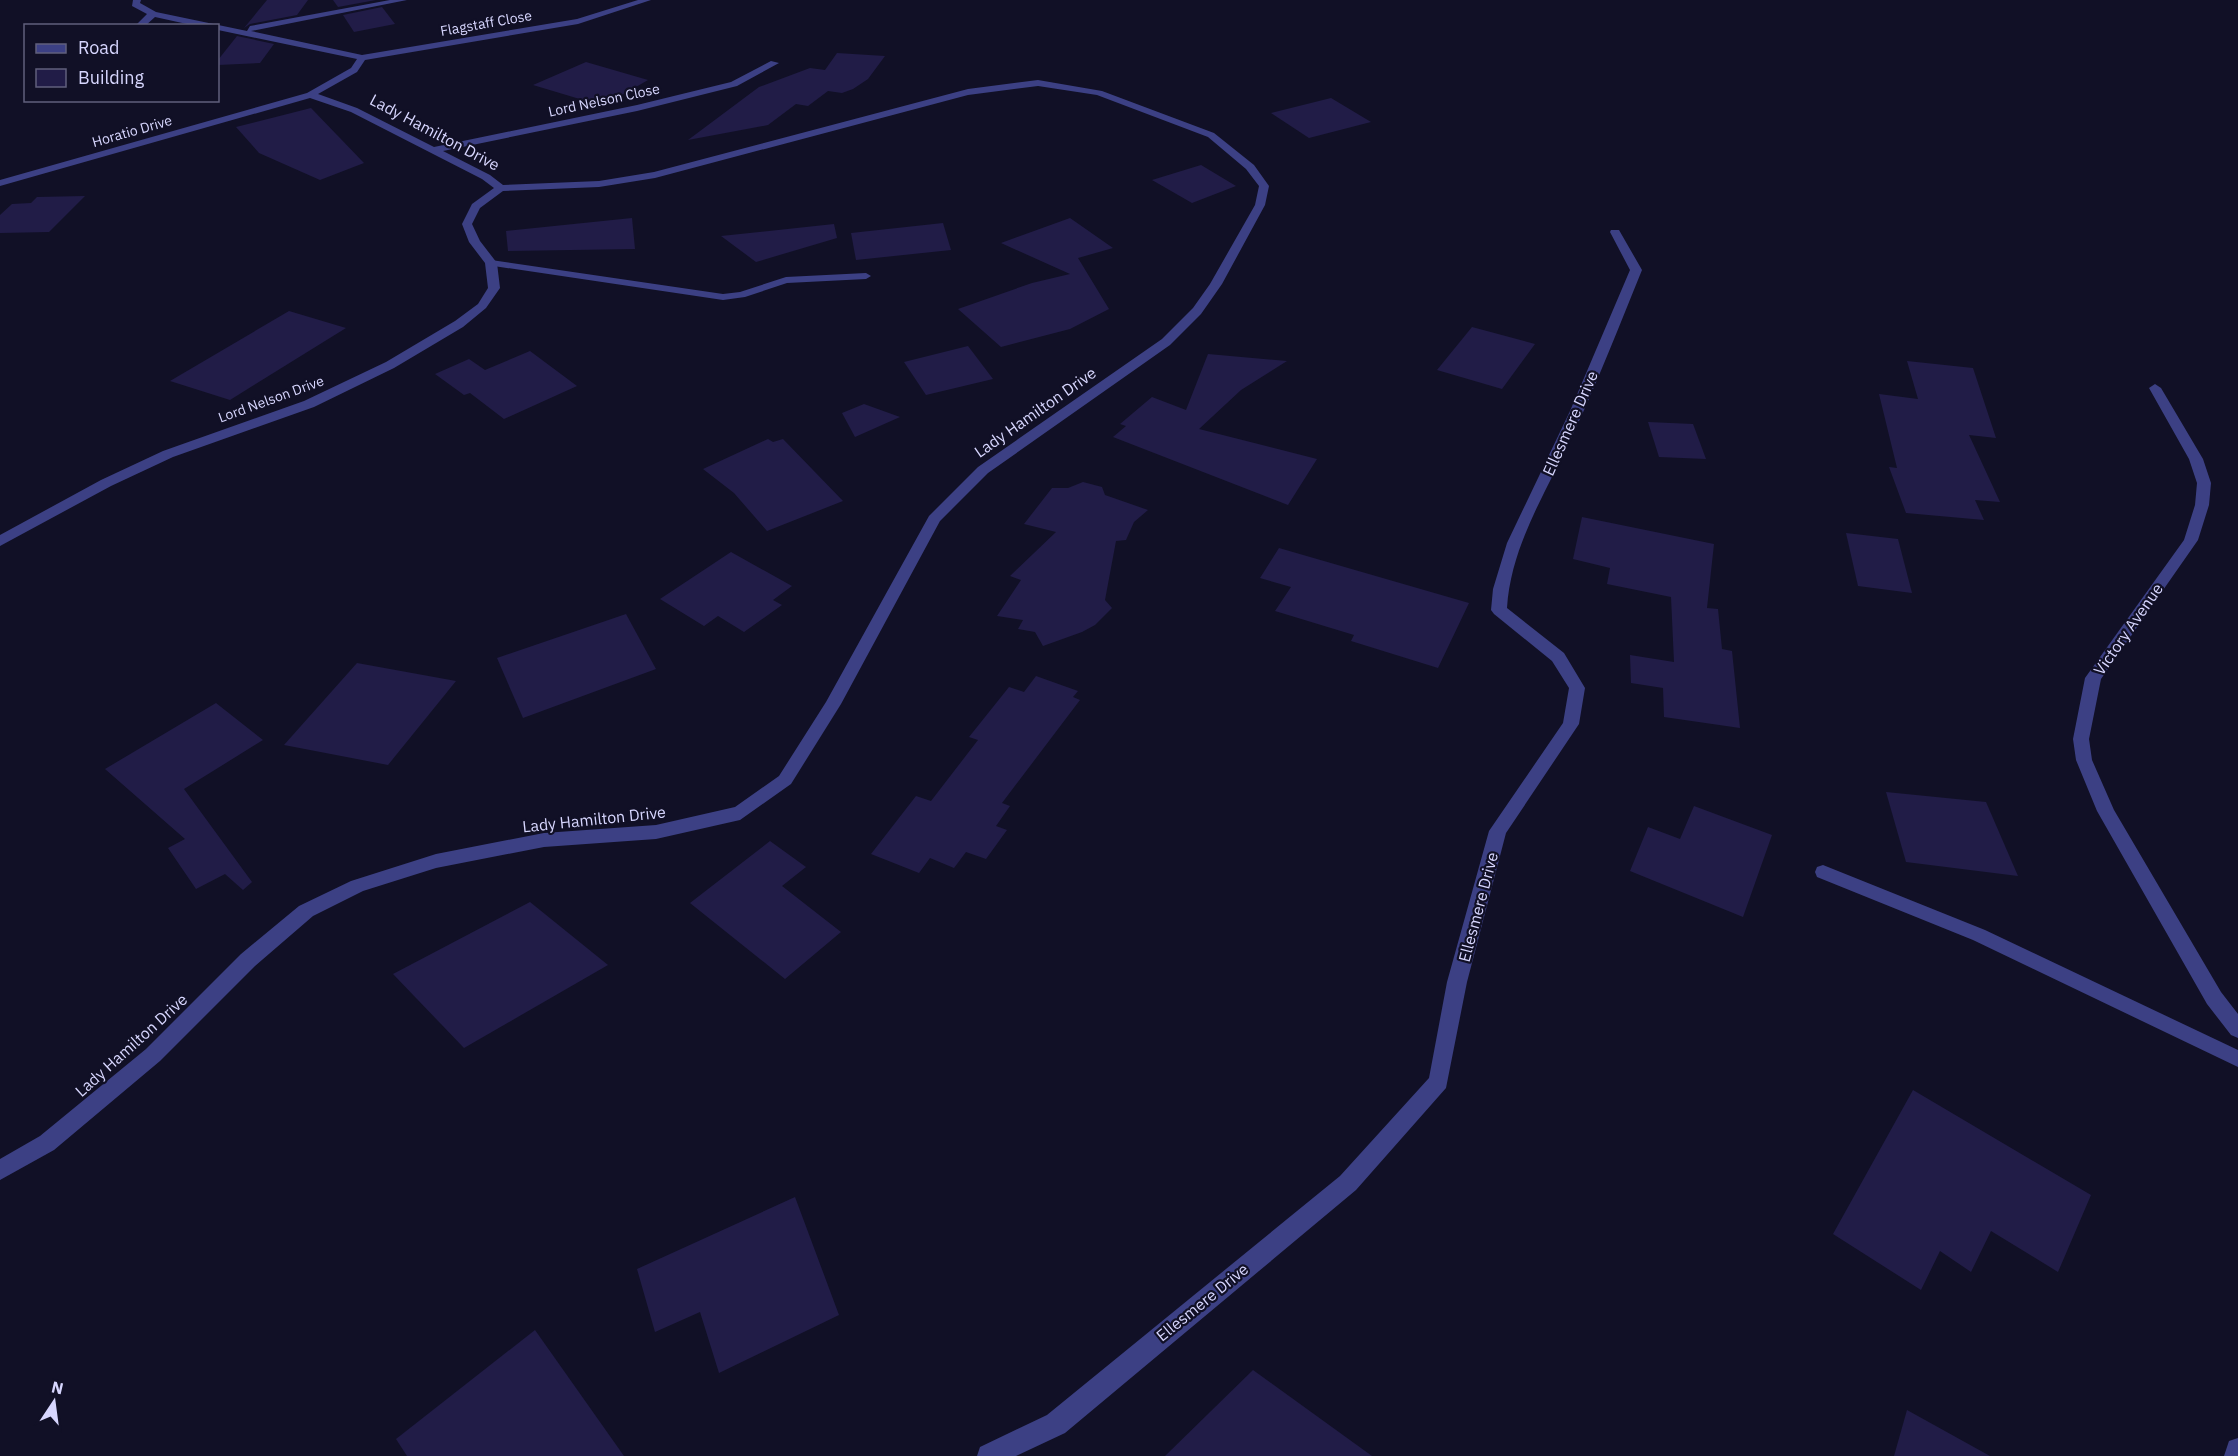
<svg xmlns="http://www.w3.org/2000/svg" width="2238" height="1456" viewBox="0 0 2238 1456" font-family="'IBM Plex Sans',sans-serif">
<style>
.building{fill:#211c47}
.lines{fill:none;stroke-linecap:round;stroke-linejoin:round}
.service{fill:#3c4084;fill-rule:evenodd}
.minor{fill:#3c4084;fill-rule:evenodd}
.labels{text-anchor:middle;stroke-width:4.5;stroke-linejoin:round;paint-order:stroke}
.far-street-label{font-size:14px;fill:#d7d6fe;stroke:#111026}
.street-label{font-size:16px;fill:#d7d6fe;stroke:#111026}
</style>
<rect width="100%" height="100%" fill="#111026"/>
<g class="building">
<polygon points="267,0 308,0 297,15 250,24 244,28"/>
<polygon points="333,0 376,0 338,7"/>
<polygon points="382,7 395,24 354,32 343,15"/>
<polygon points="237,36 274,44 260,63 218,65 218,60"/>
<polygon points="837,53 885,56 868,79 853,89 842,93 828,91 808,106 796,104 768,125 688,140 759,87 810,68 825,70"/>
<polygon points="586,62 648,80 603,106 533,85"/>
<polygon points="1331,98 1371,122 1309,138 1271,113"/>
<polygon points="311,108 364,163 320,180 259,153 236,127"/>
<polygon points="1201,165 1236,186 1192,203 1152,180"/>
<polygon points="85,196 49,232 0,233 0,215 12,204 31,203 37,197"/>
<polygon points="632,218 635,249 508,251 506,231"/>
<polygon points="1070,218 1113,248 1078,258 1109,309 1070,329 1001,347 958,309 1032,283 1070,274 1001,243"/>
<polygon points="943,223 951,250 856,260 851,233"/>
<polygon points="834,224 837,238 756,262 721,236"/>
<polygon points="289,311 346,328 230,400 170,381"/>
<polygon points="1472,327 1535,344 1502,389 1437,370"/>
<polygon points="968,346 993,379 926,395 904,362"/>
<polygon points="530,351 577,386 504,419 470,393 464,395 435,374 469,359 485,370"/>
<polygon points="1208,354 1287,361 1241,390 1199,429 1317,459 1288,505 1113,437 1126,426 1120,424 1152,397 1186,410"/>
<polygon points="1907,361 1973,368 1996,438 1969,435 2000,502 1975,500 1984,520 1906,513 1889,467 1897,468 1879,394 1918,399"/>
<polygon points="864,404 900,417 855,437 842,413"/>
<polygon points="1648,422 1693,424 1706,459 1659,457"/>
<polygon points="768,439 773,442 783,439 843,501 767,531 734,493 703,469"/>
<polygon points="1083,482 1102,487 1105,495 1148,510 1134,522 1126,540 1116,541 1105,600 1112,608 1095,625 1082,632 1043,646 1035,632 1018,629 1023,620 997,616 1021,580 1010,576 1056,532 1024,524 1052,488 1068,488"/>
<polygon points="1582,517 1714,544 1707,608 1718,609 1722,649 1732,651 1740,728 1664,717 1663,688 1631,683 1630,655 1674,662 1671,597 1607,584 1610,568 1573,559"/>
<polygon points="1846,533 1898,539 1912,593 1858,586"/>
<polygon points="1279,548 1469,603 1438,668 1351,641 1354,635 1275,611 1291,587 1260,578"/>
<polygon points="731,552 792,586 773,600 782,605 744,632 718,616 704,626 660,599"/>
<polygon points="626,614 656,669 523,718 497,658"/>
<polygon points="357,663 456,681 388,765 284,745"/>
<polygon points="1036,676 1078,691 1073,697 1080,700 1002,803 1010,806 996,826 1007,830 986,859 966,852 954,868 930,858 919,873 871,854 916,796 931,801 978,740 969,737 1009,687 1024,692"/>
<polygon points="216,703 263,740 184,789 252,882 243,890 225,874 196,889 168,848 185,839 105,769"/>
<polygon points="1886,792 1986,802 2018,876 1906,862"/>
<polygon points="1694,806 1772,835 1743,917 1630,871 1648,827 1680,839"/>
<polygon points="770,841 806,867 782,886 841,932 785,979 690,903"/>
<polygon points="530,902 608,965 464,1048 393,974"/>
<polygon points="1913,1090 2091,1195 2058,1272 1991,1231 1971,1272 1940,1251 1921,1290 1833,1234"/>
<polygon points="795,1197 839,1315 719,1373 700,1312 655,1332 637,1269"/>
<polygon points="535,1330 624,1456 407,1456 396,1439"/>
<polygon points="1253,1370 1372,1456 1165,1456"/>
<polygon points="1907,1410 1990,1456 1894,1456"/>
</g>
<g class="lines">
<g class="service">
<polygon points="491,260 723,294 740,292 786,277 866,273 871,276 866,279 787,283 745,297 723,300 487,265 487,261"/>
<polygon points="1823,865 1985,930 2238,1050 2238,1067 1973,940 1817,877 1815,872 1817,867"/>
</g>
<g class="minor">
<polygon points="133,0 141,0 140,3 156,12 247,31 250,26 390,0 407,0 251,31 362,55 577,19 638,0 651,0 578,24 365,60 357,72 318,94 357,108 434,147 637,105 731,82 771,61 779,63 737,86 637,111 443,151 490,175 503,185 599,181 654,172 968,89 1038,80 1102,91 1214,133 1254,165 1269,186 1265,205 1222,284 1201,314 1170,345 988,473 940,521 841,704 791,784 740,820 656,839 544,847 436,868 363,891 313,916 255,966 160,1061 54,1150 0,1180 0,1159 40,1136 146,1049 241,954 299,906 351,881 436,854 544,833 656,825 735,807 779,776 826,702 929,516 978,467 1162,339 1193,308 1210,284 1255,205 1259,186 1246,169 1208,137 1097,95 1038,86 968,95 655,178 599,187 503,191 480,208 472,224 480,241 497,263 500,288 486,308 463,327 394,368 314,407 173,457 111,486 0,546 0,535 101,480 163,451 304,401 386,362 455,321 478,304 488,288 485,263 469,242 462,224 472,204 494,188 482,179 351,112 310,98 0,186 0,180 307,93 351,68 357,59 218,30 218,26 196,26 155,17 145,26 135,26 147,14 132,6"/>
<path d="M 1611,230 L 1619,230 L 1642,270 C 1620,324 1599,378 1575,430 C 1549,488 1511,543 1507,608 L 1564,653 L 1585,688 L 1579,724 L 1506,833 L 1467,982 L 1446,1088 L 1356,1190 L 1065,1433 L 1016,1456 L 977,1456 L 980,1447 L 1047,1415 L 1340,1176 L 1429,1078 L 1447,982 L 1489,831 L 1563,723 L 1569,688 L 1552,661 L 1494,614 L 1491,610 L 1493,589 L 1507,543 L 1570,411 L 1630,270 L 1610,232 Z"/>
<polygon points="2155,384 2161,388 2203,459 2211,483 2209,505 2198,540 2101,679 2089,739 2092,760 2114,810 2221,992 2238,1014 2238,1038 2231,1035 2207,1004 2097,811 2076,760 2073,739 2085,678 2184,540 2195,505 2197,483 2189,459 2149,388"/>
<polygon points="2238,1438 2238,1456 2224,1456 2229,1441"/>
</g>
</g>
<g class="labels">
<g class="far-street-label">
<text transform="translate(486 23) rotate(-10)" y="5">Flagstaff Close</text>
<text transform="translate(604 100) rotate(-12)" y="5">Lord Nelson Close</text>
<text transform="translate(132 131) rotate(-16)" y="5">Horatio Drive</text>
<text transform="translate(271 399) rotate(-20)" y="5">Lord Nelson Drive</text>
</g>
<g class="street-label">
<text transform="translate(435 132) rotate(28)" y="6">Lady Hamilton Drive</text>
<text transform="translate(1035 412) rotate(-35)" y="6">Lady Hamilton Drive</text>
<text transform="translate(1570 423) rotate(-66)" y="6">Ellesmere Drive</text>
<text transform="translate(2128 629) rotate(-55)" y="6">Victory Avenue</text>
<text transform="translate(594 819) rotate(-6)" y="6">Lady Hamilton Drive</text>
<text transform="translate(1478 907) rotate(-75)" y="6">Ellesmere Drive</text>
<text transform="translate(131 1045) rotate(-42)" y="6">Lady Hamilton Drive</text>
<text transform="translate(1202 1302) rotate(-39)" y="6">Ellesmere Drive</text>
</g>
</g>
<rect x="24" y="24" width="195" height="78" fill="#111026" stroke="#605f7c" stroke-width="1.5"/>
<rect x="36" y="44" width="30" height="9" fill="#3c4084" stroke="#605f7c" stroke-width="1.5"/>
<text x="78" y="54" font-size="18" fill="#d7d6fe">Road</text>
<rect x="36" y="69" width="30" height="18" fill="#211c47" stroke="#605f7c" stroke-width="1.5"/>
<text x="78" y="84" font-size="18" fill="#d7d6fe">Building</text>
<g transform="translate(54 1402) rotate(13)" stroke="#111026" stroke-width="4.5" paint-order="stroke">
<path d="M0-4.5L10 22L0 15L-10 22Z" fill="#d7d6fe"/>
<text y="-9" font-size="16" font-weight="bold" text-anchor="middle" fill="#d7d6fe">N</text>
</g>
</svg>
